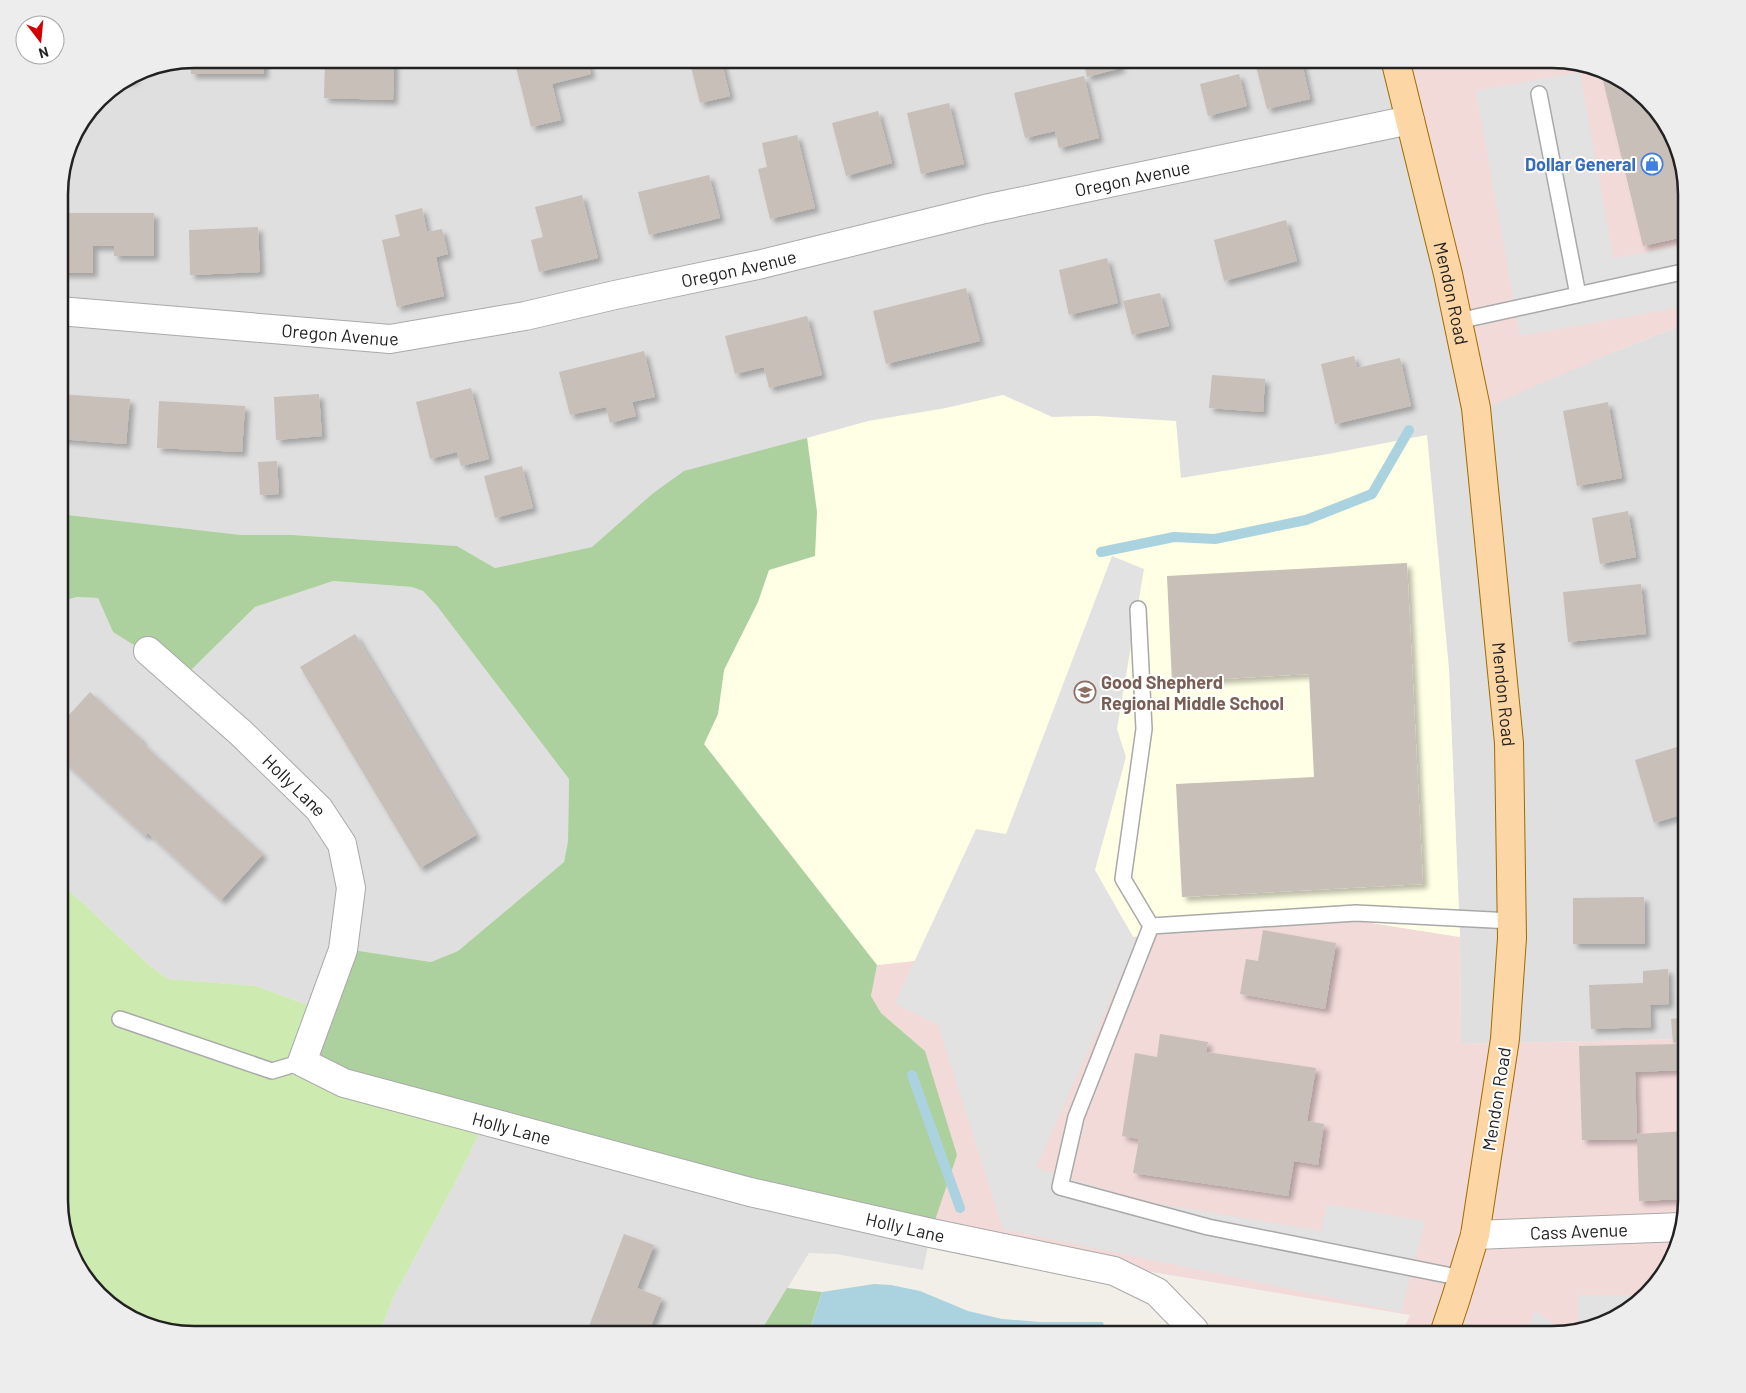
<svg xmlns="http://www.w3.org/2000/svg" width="1746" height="1393" font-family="Barlow,sans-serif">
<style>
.residential{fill:#e0dfdf}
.commercial{fill:#f2dad9}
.education{fill:#ffffe5}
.grass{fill:#cdebb0}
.forest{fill:#add19e}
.parking{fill:#e2e2e2}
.water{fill:#aad3df}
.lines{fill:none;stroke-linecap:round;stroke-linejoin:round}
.stream{stroke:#aad3df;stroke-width:10}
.building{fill:#c7bfb8;filter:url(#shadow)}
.service-casing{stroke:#a9a9a9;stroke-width:18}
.minor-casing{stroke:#a9a9a9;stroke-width:30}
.tertiary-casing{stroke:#a9a9a9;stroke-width:30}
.primary-casing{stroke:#a06b00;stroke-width:30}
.service{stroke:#fff;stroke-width:15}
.minor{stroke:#fff;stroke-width:28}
.tertiary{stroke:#fff;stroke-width:28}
.primary{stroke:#fcd6a4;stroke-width:28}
.labels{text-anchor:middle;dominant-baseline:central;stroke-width:4;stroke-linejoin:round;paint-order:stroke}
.shop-label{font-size:18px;font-weight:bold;fill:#366cbe;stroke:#fff;text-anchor:end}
.street-label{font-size:18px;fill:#222;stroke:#fff}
.education-label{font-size:18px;font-weight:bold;fill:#785e54;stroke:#fff;text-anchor:start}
.rim{fill:none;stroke:#222;stroke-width:2.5}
</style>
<defs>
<filter id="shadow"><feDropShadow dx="4.5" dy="4.5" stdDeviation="2.5" flood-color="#0004"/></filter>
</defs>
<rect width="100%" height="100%" fill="#f2efe9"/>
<path class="residential" d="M193,59h1213l208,293 73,-29v716l-226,5 -1,-107 -11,-268 -126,-214 -142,23 -86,-62 -43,1 -49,-22 -57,13 -294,86 -60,53 -97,21 -38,-22 -164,-11h-52l-182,-21v-330l14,-50 31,-42 38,-23z
M333,581l79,6 11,4 14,15 132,173 -1,62 -4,21 -106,89 -27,11 -78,-12 -35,59 -62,-23 -88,-7 -18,-13 -91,-85v-279l18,-5 21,1 15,34 74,42 68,-67z
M482,1128l447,112 -6,30 -87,-16 -27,-1 -50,81h-380l15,-38 60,-111z"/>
<path class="commercial" d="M1406,59h147l43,7 45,26 32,42 14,59v130l-73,29 -132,57z
M1346,919l114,18 1,107 226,-5v161l-10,51 -23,37 -42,32 -59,14h-151l8,-19 -480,-80 -5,-184 -44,-38 -10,-17 6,-31 344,-38z"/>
<path class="education" d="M1003,395l49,22 43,-1 81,5 5,57 142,-23 104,-20 22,234 11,268 -114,-18 -125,8 -344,38 -173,-221 14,-30 6,-44 34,-68 11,-32 48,-58 -10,-74 61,-17 78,-13z"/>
<path class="grass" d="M59,881l91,85 18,13 88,7 62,23 164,119 -28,57 -60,111 -15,38h-186l-43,-7 -45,-26 -32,-42 -14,-51z"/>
<path class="forest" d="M807,438l10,74 -2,44 -46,14 -11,32 -34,68 -6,44 -14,30 173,221 -6,31 10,17 44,38 32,104 -27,80 -621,-172 44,-113 78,12 27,-11 106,-89 4,-21 1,-62 -132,-173 -14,-15 -11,-4 -79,-6 -78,26 -68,67 -29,-14 -45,-28 -15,-34 -21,-1 -18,5v-88l182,21h52l164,11 38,22 97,-21 60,-53 32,-23z
M787,1288l35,4 -14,42h-49z"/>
<path class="parking" d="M1580,72l33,186 74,-13v61l-167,30 -44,-245z
M1112,556l32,13 -27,160 9,28 -31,113 41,72 -100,226 111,34 174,29 6,-27 98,17 -24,91 -398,-83 -65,-204 -43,-22 81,-174 30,5z
M1578,1295h67l-33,25 -59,14h-29l11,-23 21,15 22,-2z"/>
<path class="water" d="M874,1284l17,1 29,6 48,20 34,8 38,3h63l3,12h-298l14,-42z"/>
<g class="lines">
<path class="stream" d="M1101,552l73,-15 41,2 91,-19 66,-26 37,-64
M912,1075l48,133"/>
</g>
<path class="building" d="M191,59h73v15h-73z
M325,59h69l-1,41 -69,-2z
M514,59h73l4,15 -39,10 9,36 -30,7z
M721,59l9,37 -30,7 -9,-36z
M1083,59h35l3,9 -34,9z
M1254,59h47l9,40 -43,10z
M1600,68l41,24 32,42 14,59v43l-44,10z
M133,74l1,6 -12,1z
M1239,74l8,32 -39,10 -8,-32z
M1084,76l15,62 -40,10 -4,-17 -30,7 -11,-45z
M949,103l15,61 -43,10 -14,-61z
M878,111l14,52 -46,13 -14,-53z
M797,135l18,73 -45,11 -12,-50 9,-2 -5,-24z
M709,175l11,43 -71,17 -11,-43z
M582,195l16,63 -59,14 -8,-32 12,-3 -8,-30z
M422,208l5,24 15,-3 6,25 -12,3 8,39 -47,11 -15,-67 18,-4 -5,-21z
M59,213h95v43h-40v-10h-21v27h-34z
M1286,220l11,41 -73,20 -10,-41z
M258,227l2,45 -70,3 -1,-45z
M1107,258l11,45 -49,12 -10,-45z
M966,288l14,53 -94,23 -13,-53z
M1160,293l9,33 -37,9 -9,-34z
M807,316l15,59 -53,13 -5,-21 -29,7 -10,-38z
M644,351l11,46 -23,5 4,14 -26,7 -4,-16 -36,8 -11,-43z
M1354,356l3,12 43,-10 11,48 -76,18 -14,-60z
M1212,375l53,4 -2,33 -54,-4z
M471,388l18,71 -28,7 -4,-14 -27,7 -14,-57z
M59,394l71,5 -4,45 -67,-5z
M319,394l3,42 -46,4 -2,-43z
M159,401l86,5 -3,46 -85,-4z
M1608,402l14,76 -45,8 -14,-75z
M277,461l2,33 -19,1 -2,-33z
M522,466l11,42 -38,10 -11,-42z
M1628,511l8,46 -36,7 -8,-46z
M1407,563l16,321 -241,13 -6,-113 138,-7 -5,-103 -137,8 -5,-106z
M1641,584l5,50 -78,8 -5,-50z
M355,634l121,201 -56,33 -120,-201z
M90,692l52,48 -1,2 122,112 -42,46 -73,-67 -3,3 -86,-79v-31z
M1680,746l7,24v43l-33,10 -19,-63z
M1644,897l1,47h-72v-46z
M1263,930l73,13 -11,66 -85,-15 6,-35 12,2z
M1668,969l1,35 -19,1 1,22 -60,2 -2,-44 54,-2v-12z
M1687,1017v24l-14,2 -2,-24z
M1160,1034l48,8 -2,10 110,16 -9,53 17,3 -6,41 -24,-4 -6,35 -155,-23 6,-34 -17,-3 13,-83 22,4z
M1681,1044l1,26 -47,2 2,62 50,-3v28l-6,1 2,39 -44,2 -2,-62 -55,1 -3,-94z
M624,1234l30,11 -17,43 25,10 -14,36h-62z"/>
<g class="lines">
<g class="service-casing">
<path id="service" d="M1539,94l39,201
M1458,321l229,-50
M1138,609l6,120 -21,150 28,47
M120,1019l152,52 30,-9
M1462,1278l-254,-51 -148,-40 16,-70 75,-191 205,-13 156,8"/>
</g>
<g class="minor-casing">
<g id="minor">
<path id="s1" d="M59,311l331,28 135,-23 90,-21 147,-31 223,-55 425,-89"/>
<path id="s2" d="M148,651l93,82 78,76 23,35 9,44 -8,62 -41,112 42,21 406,109 181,41 183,38 43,21 37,38 2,4"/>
</g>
</g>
<g class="tertiary-casing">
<g id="tertiary">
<path id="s3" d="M1475,1235l207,-8"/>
</g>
</g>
<g class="primary-casing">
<g id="primary">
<path id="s4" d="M1395,59l53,215 28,134 33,335 3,195 -7,101 -30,196 -19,63 -12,36"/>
</g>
</g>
<use href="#service" class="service"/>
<use href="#minor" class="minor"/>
<use href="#tertiary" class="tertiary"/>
<use href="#primary" class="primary"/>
</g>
<defs>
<g id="shop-ring" transform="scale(1.125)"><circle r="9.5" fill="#fff" stroke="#3f7fe0" stroke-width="1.5"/><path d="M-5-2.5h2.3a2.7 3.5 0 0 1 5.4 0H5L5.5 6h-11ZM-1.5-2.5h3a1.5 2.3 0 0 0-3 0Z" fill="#3f7fe0"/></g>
<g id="school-ring" transform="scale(1.125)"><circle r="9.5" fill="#fff" stroke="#8d6e63" stroke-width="1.5"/><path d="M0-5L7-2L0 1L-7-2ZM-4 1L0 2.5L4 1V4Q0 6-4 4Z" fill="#8d6e63"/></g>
</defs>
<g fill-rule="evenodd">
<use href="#shop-ring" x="1652" y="164"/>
<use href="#school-ring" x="1085" y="692"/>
</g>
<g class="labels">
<g class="shop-label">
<text x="1636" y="164">Dollar General</text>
</g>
<g class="street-label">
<text stroke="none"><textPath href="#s1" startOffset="1092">Oregon Avenue</textPath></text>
<text stroke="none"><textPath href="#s1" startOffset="688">Oregon Avenue</textPath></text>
<text stroke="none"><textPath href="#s4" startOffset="241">Mendon Road</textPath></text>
<text stroke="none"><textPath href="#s1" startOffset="282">Oregon Avenue</textPath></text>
<text stroke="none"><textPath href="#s4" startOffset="646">Mendon Road</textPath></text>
<text stroke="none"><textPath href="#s2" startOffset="199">Holly Lane</textPath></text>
<text transform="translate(1496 1099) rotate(-81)">Mendon Road</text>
<text stroke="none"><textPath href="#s2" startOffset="722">Holly Lane</textPath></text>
<text stroke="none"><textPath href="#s2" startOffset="1128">Holly Lane</textPath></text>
<text stroke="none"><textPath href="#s3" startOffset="104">Cass Avenue</textPath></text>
</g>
<g class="education-label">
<text x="1101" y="682">Good Shepherd<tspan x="1101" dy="21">Regional Middle School</tspan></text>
</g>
</g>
<path d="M0 0H1746V1393H0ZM194 68H1552A126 126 0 0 1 1678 194V1200A126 126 0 0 1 1552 1326H194A126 126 0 0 1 68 1200V194A126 126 0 0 1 194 68Z" fill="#ededed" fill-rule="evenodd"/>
<path class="rim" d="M194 68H1552A126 126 0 0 1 1678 194V1200A126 126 0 0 1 1552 1326H194A126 126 0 0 1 68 1200V194A126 126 0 0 1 194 68Z"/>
<g transform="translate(40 40) rotate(164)"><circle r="24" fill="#ffffff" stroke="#a7a7a7"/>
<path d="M0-4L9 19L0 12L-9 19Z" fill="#d40000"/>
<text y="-8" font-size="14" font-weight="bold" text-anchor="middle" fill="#222222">N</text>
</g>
</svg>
